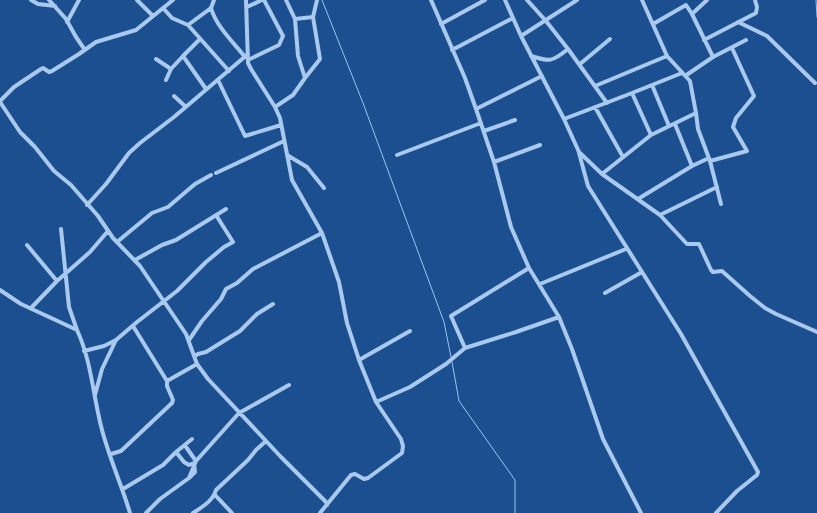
<svg xmlns="http://www.w3.org/2000/svg" width="817" height="513" font-family="Lato,sans-serif">
<style>
.lines{fill:none;stroke-linecap:round;stroke-linejoin:round}
.stream{stroke:#9cc4f0;stroke-width:1}
.minor{stroke:#a9c9ee;stroke-width:4}
</style>
<rect width="100%" height="100%" fill="#1b4f8f"/>
<g class="lines">
<path class="stream" d="M322,0l41,103 81,219 7,35
M816,0l1,17
M452,362l7,39 56,79v33"/>
<path class="minor" d="M31,0l7,4 17,2
M49,0l17,19 10,18 9,13
M137,0l16,16
M246,0l2,63 3,6 24,38 5,11 12,62 30,53 17,49 8,41 12,37 17,42 25,37 2,7 -1,7 -34,25 -4,1 -9,-5 -4,1 -31,38
M431,0l34,78 11,31 18,53 17,65 18,41 30,49 13,32 31,90 38,74
M505,0l16,36 43,83 15,33 23,22 58,41 27,29h12l12,26 2,2 9,-1 28,25 15,12 11,6 41,18
M527,0l19,21 22,28 39,54
M642,0l25,56 23,25 6,32 2,16 12,32 11,43
M247,7l15,-7
M163,8l9,10 16,7 41,46
M211,8l3,-8
M692,14l15,-14
M295,19l18,-2
M67,22l12,-22
M738,22l29,14 48,47
M441,24l44,-24
M653,24l33,-19 6,9 21,43
M188,25l23,-17c5,18 22,34 34,49
M521,36l56,-36
M704,40l52,-27 1,-6 -2,-7
M452,50l61,-32
M183,56l17,-17
M531,56c19,6 21,6 37,-7
M156,59l15,10
M248,60l31,-15 4,-9 -19,-36
M580,64l30,-25
M685,76l28,-19 33,-17
M305,78l15,-19 -7,-42 4,-17
M166,80l5,-11 12,-13 23,33
M218,80l27,56 36,-11
M652,85l17,41
M595,86l72,-30
M632,93l50,-20
M174,96l12,11
M0,101l14,-14 27,-18 2,-1 6,4 3,-1 27,-17 17,-12 40,-12 37,-30
M0,102l20,30 15,15 19,24 17,14 27,31 15,22 27,28 46,68 11,30 11,15 73,78 45,45 1,3
M275,107l18,-12 12,-17 -7,-22 -3,-37 -9,-19
M595,107l28,50
M476,109l66,-33
M564,119l68,-26 19,42 45,-22
M484,131l31,-11
M579,153l9,33 93,148 77,138 -1,3 -20,16 -21,22
M287,155l20,12 17,21
M397,155l84,-32
M710,161l37,-10 -14,-24 3,-9 18,-22 -22,-48
M494,162l46,-17
M692,166l17,-8
M216,173l68,-32
M602,174l49,-39
M638,199l54,-33 -17,-42
M87,205l19,-21 23,-31 11,-10 34,-26 74,-63
M660,215l57,-28
M61,229l8,78 8,23
M117,242l35,-29 16,-6 27,-23 16,-9
M27,245l30,36
M135,260l27,-15 14,-5 50,-31
M540,284l86,-35
M0,290l21,14 56,26c14,30 16,64 24,96 7,29 20,57 29,87
M605,293l37,-21
M31,308l26,-27 33,-29 18,-21
M133,326l34,55
M189,340l13,-19 19,-22 5,-10 11,-6 16,-14 69,-36
M465,348l51,-16 43,-15
M84,351l20,-5 12,-6 21,-18 40,-31 29,-29 18,-15 9,-5 -17,-27
M195,356l3,-2 8,-2 34,-21 17,-17 16,-10
M359,360l51,-29
M95,395l7,-26 14,-29
M376,402l34,-15 36,-23 19,-16 -14,-32 78,-48
M186,447l10,14
M176,452l16,-13
M111,454l10,-3 51,-48 1,-3 -6,-14v-5l30,-17
M123,489l40,-24 13,-13 8,10 5,3 5,-2 1,9 -6,6
M215,495l17,18
M146,513l14,-14 29,-21 7,-17 43,-48 50,-28
M193,513c9,-6 20,-12 23,-23l32,-30 8,-10 10,-9"/>
</g>
</svg>
